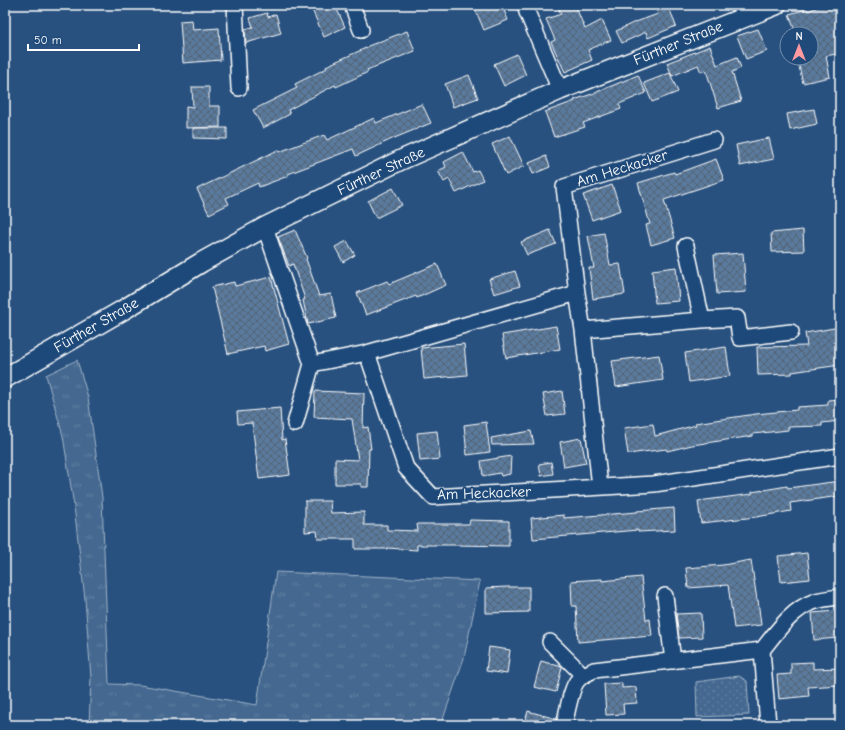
<svg xmlns="http://www.w3.org/2000/svg" width="845" height="730" font-family="'Comic Neue',sans-serif">
<style>
.grass{fill:url(#grass-tufts);stroke:#a2b4c8}
.park{fill:url(#park-dots);stroke:#a2b4c8}
.building{fill:url(#building-cross-hatch);stroke:#fff}
.lines{fill:none;stroke-linecap:round;stroke-linejoin:round}
.minor-casing{stroke:#fff;stroke-width:18}
.tertiary-casing{stroke:#fff;stroke-width:22}
.minor{stroke:#1f4a7a;stroke-width:15}
.tertiary{stroke:#1f4a7a;stroke-width:19}
.labels{text-anchor:middle;dominant-baseline:central;stroke-width:3.5;stroke-linejoin:round;paint-order:stroke}
.street-label{font-size:15px;fill:#fff;stroke:#1f4a7a}
</style>
<defs>
<pattern id="grass-tufts" width="24" height="20" patternUnits="userSpaceOnUse"><rect width="24" height="20" fill="#446890"/><path d="M3 7l-1-3M5 7V3M7 7l1-3M15 17l-1-3M17 17v-4M19 17l1-3" fill="none" stroke="#607fa1"/></pattern>
<pattern id="park-dots" width="8" height="8" patternUnits="userSpaceOnUse"><rect width="8" height="8" fill="#446890"/><path d="M2 2h.1M6 6h.1" fill="none" stroke="#607fa1" stroke-width="1.8" stroke-linecap="round"/></pattern>
<pattern id="building-cross-hatch" width="8" height="8" patternUnits="userSpaceOnUse"><rect width="8" height="8" fill="#5a7a9d"/><path d="M0 0l8 8M0 8l8-8" fill="none" stroke="#536374"/></pattern>
</defs>
<rect width="100%" height="100%" fill="#28517f"/>
<filter id="ink" filterUnits="userSpaceOnUse"><feTurbulence type="fractalNoise" baseFrequency=".025" numOctaves="2"/><feDisplacementMap in="SourceGraphic" scale="8" xChannelSelector="R" yChannelSelector="G"/><feConvolveMatrix kernelMatrix="1 2 1 2 8 2 1 2 1" color-interpolation-filters="sRGB"/></filter>
<g filter="url(#ink)">
<path class="grass" d="M77,360l11,37 14,100 7,187 31,1 117,20 19,-133 204,9 -16,77 -23,67h-352l2,-47 -6,-79 -11,-93 -11,-70 -17,-61z"/>
<path class="park" d="M739,676l8,5 2,34 -52,2 -1,-35z"/>
<path class="building" d="M310,5h25l10,22 -21,10z
M485,5h17l6,15 -24,10 -9,-21z
M557,5h18l10,24 17,-9 9,20 -23,10 4,10 -27,12 -14,-30 4,-2 -9,-21 15,-5z
M667,5h1l8,21 -28,12 -2,-6 -24,11 -6,-12 17,-8 25,-9 -2,-5z
M823,5h17v48l-14,3 4,21 -27,6 -6,-25h14v-24h-15l-7,-20 18,-5 1,2z
M267,13l1,4 8,-3 5,19 -35,10 -1,-14 8,-2 -3,-9z
M192,20l1,10 26,-2 2,32 -38,3 -3,-42z
M758,29l9,22 -21,8 -9,-23z
M407,31l8,20 -48,19 1,2 -32,15 -1,-2 -47,25 2,4 -27,14 -10,-18 44,-22 -2,-4 32,-16 -1,-2 42,-19v-1z
M710,46l7,19 20,-8 4,11 -9,4 9,29 -23,7 -12,-38 -5,2 -3,-7 -26,11 -5,-13z
M517,54l9,21 -22,11 -10,-22z
M670,73l8,19 -26,10 -8,-19z
M469,75l9,23 -25,9 -8,-23z
M638,75l8,18 -27,11 2,5 -38,14 2,4 -31,10 -9,-25 30,-11 -1,-1 18,-6z
M192,87h17v19h11v21l-34,1v-22l7,1z
M422,104l9,19 -39,16 -36,17 -3,-7 -65,25v2l-29,11 -1,-4 -32,15 3,6 -20,10 -12,-25 81,-39 1,2 45,-17 3,5 47,-22 2,5z
M814,109l3,15 -27,6 -3,-16z
M193,128h34v11l-34,-1z
M510,136l14,30 -18,9 -14,-31z
M769,138l5,21 -34,7 -4,-21z
M463,152l10,20 5,-2 5,10 -27,13 -7,-14 -5,3 -6,-11 8,-4 -2,-5z
M546,156l4,11 -17,7 -4,-11z
M716,159l8,21 -60,20 11,38 -24,7 -5,-20 4,-1 -12,-41 36,-11 1,2z
M612,185l9,25 -29,10 -9,-25z
M393,188l9,17 -26,13 -8,-17z
M295,230l12,28 -1,1 13,37 12,-2 5,24 -28,6 -5,-24 2,-1 -12,-35 -4,2 -11,-29z
M550,230l6,14 -29,11 -6,-13z
M803,230l1,21 -32,1 -1,-19z
M604,233l6,32 10,-1 5,30 -32,5 -4,-31h5l-6,-32z
M347,241l8,14 -12,7 -8,-15z
M743,253l3,39 -29,2 -3,-39z
M437,264l9,21 -29,13 -1,-2 -50,19 -9,-22 30,-12 2,3z
M676,267l3,34 -24,2 -3,-33z
M515,271l5,15 -26,8 -5,-15z
M271,277l18,67 -24,7 -1,-5 -36,8 -16,-67 22,-5 1,4z
M556,326l4,23 -54,9 -4,-23z
M840,327v38l-48,7v2l-34,1 -1,-28 50,-1 -2,-13z
M464,344l3,31 -43,4 -3,-31z
M726,347l4,29 -41,6 -4,-29z
M659,355l4,25 -47,7 -4,-26z
M315,391l49,2 -1,35 5,-1 3,22h-2l-1,38h-7v-3h-26v-25l23,1 -6,-41 -38,-2z
M562,391l3,23 -18,2 -4,-22z
M840,399v22l-18,2v3l-34,1v3l-35,4v2l-61,9 -25,6 -1,-2 -38,5 -4,-26 29,-4 2,12 41,-11 -1,-2 61,-9 41,-4v-3l31,-2v-5z
M280,408l2,32 3,-1 5,36 -31,4 -7,-56 -14,1 -1,-12z
M486,422l4,30 -23,3 -3,-30z
M437,431l3,28 -20,2 -3,-28z
M531,431l3,13 -42,1 -1,-7z
M581,438l5,25 -22,4 -4,-25z
M511,456l-1,18 -9,2 -1,-3 -17,3 -2,-15z
M551,462l2,12 -12,2 -2,-12z
M840,481v15l-50,7 1,8 -35,6 -55,6 -3,-22 54,-7v-2l35,-6 1,2z
M305,501h25l1,12 33,-1v13h23v5l31,1 -1,-7h52l1,-4 39,1v25l-53,-1h-39v5l-30,-2v1h-32v-10h-37l-1,-8 -12,1z
M674,508l1,22 -37,2v-2l-105,9 -2,-21 33,-3v3l73,-6v-1z
M807,553l3,26 -29,3 -3,-26z
M751,560l6,40h1l3,25 -27,3 -6,-43 -40,3 -2,-20 37,-3z
M641,577l5,43 4,-1 2,17 -74,6 -2,-36h-4l-1,-25 31,-2v2z
M507,587h22v25l-43,1v-25z
M836,611l2,27 -24,2 -2,-27z
M701,613l1,24 -23,1 -3,-24z
M489,647l21,3 -3,24 -21,-3z
M541,661l21,6 -6,25 -22,-5z
M813,662v7l27,-1v17l-32,2 1,9 -30,3 -2,-24 14,-1v-11z
M622,683v5l14,-1 1,16 -14,1 1,10 -18,1 -2,-31z
M528,711l28,8 -1,6h-31z"/>
<g class="lines">
<g class="minor-casing">
<path id="minor" d="M235,5l4,83
M352,5l9,25
M525,5l2,7 33,78
M265,227l47,137 55,-11 210,-60
M702,320l35,-2 3,20 51,-6
M583,330l119,-10 -16,-74
M367,353l39,115 27,29 221,-13 186,-28
M295,424l17,-60
M600,487l-17,-157 -6,-37 -13,-106 150,-47
M665,596l8,65
M550,642l33,33
M762,650l6,75
M564,725c3,-11 7,-38 14,-45 4,-5 10,-7 16,-10l168,-20c13,-16 30,-41 51,-48 8,-3 18,-4 27,-5"/>
</g>
<g class="tertiary-casing">
<path id="tertiary" d="M5,378l118,-68 79,-48 63,-35 136,-67 159,-70 216,-85"/>
</g>
<use href="#minor" class="minor"/>
<use href="#tertiary" class="tertiary"/>
</g>
</g>
<g class="labels">
<g class="street-label">
<text transform="translate(678 43) rotate(-22)">Fürther Straße</text>
<text transform="translate(622 168) rotate(-17)">Am Heckacker</text>
<text transform="translate(381 171) rotate(-25)">Fürther Straße</text>
<text transform="translate(96 325) rotate(-30)">Fürther Straße</text>
<text transform="translate(484 493) rotate(-2)">Am Heckacker</text>
</g>
</g>
<rect width="845" height="730" fill="none" stroke="#1f4a7a" stroke-width="20"/>
<rect x="10" y="10" width="825" height="710" fill="none" stroke="#fff" stroke-width="1.5" filter="url(#ink)"/>
<g transform="translate(799 46)"><circle r="19" fill="#1f4a7a" stroke="#7992af"/>
<path d="M0-3L7 15L0 10L-7 15Z" fill="#ff9aa2"/>
<text y="-6" font-size="11" font-weight="bold" text-anchor="middle" fill="#ffffff">N</text>
</g>
<path d="M28 44v6h111v-6" fill="none" stroke="#ffffff" stroke-width="2"/>
<text x="34" y="44" font-size="12" fill="#ffffff" stroke="#1f4a7a" stroke-width="3" paint-order="stroke">50 m</text>
</svg>
